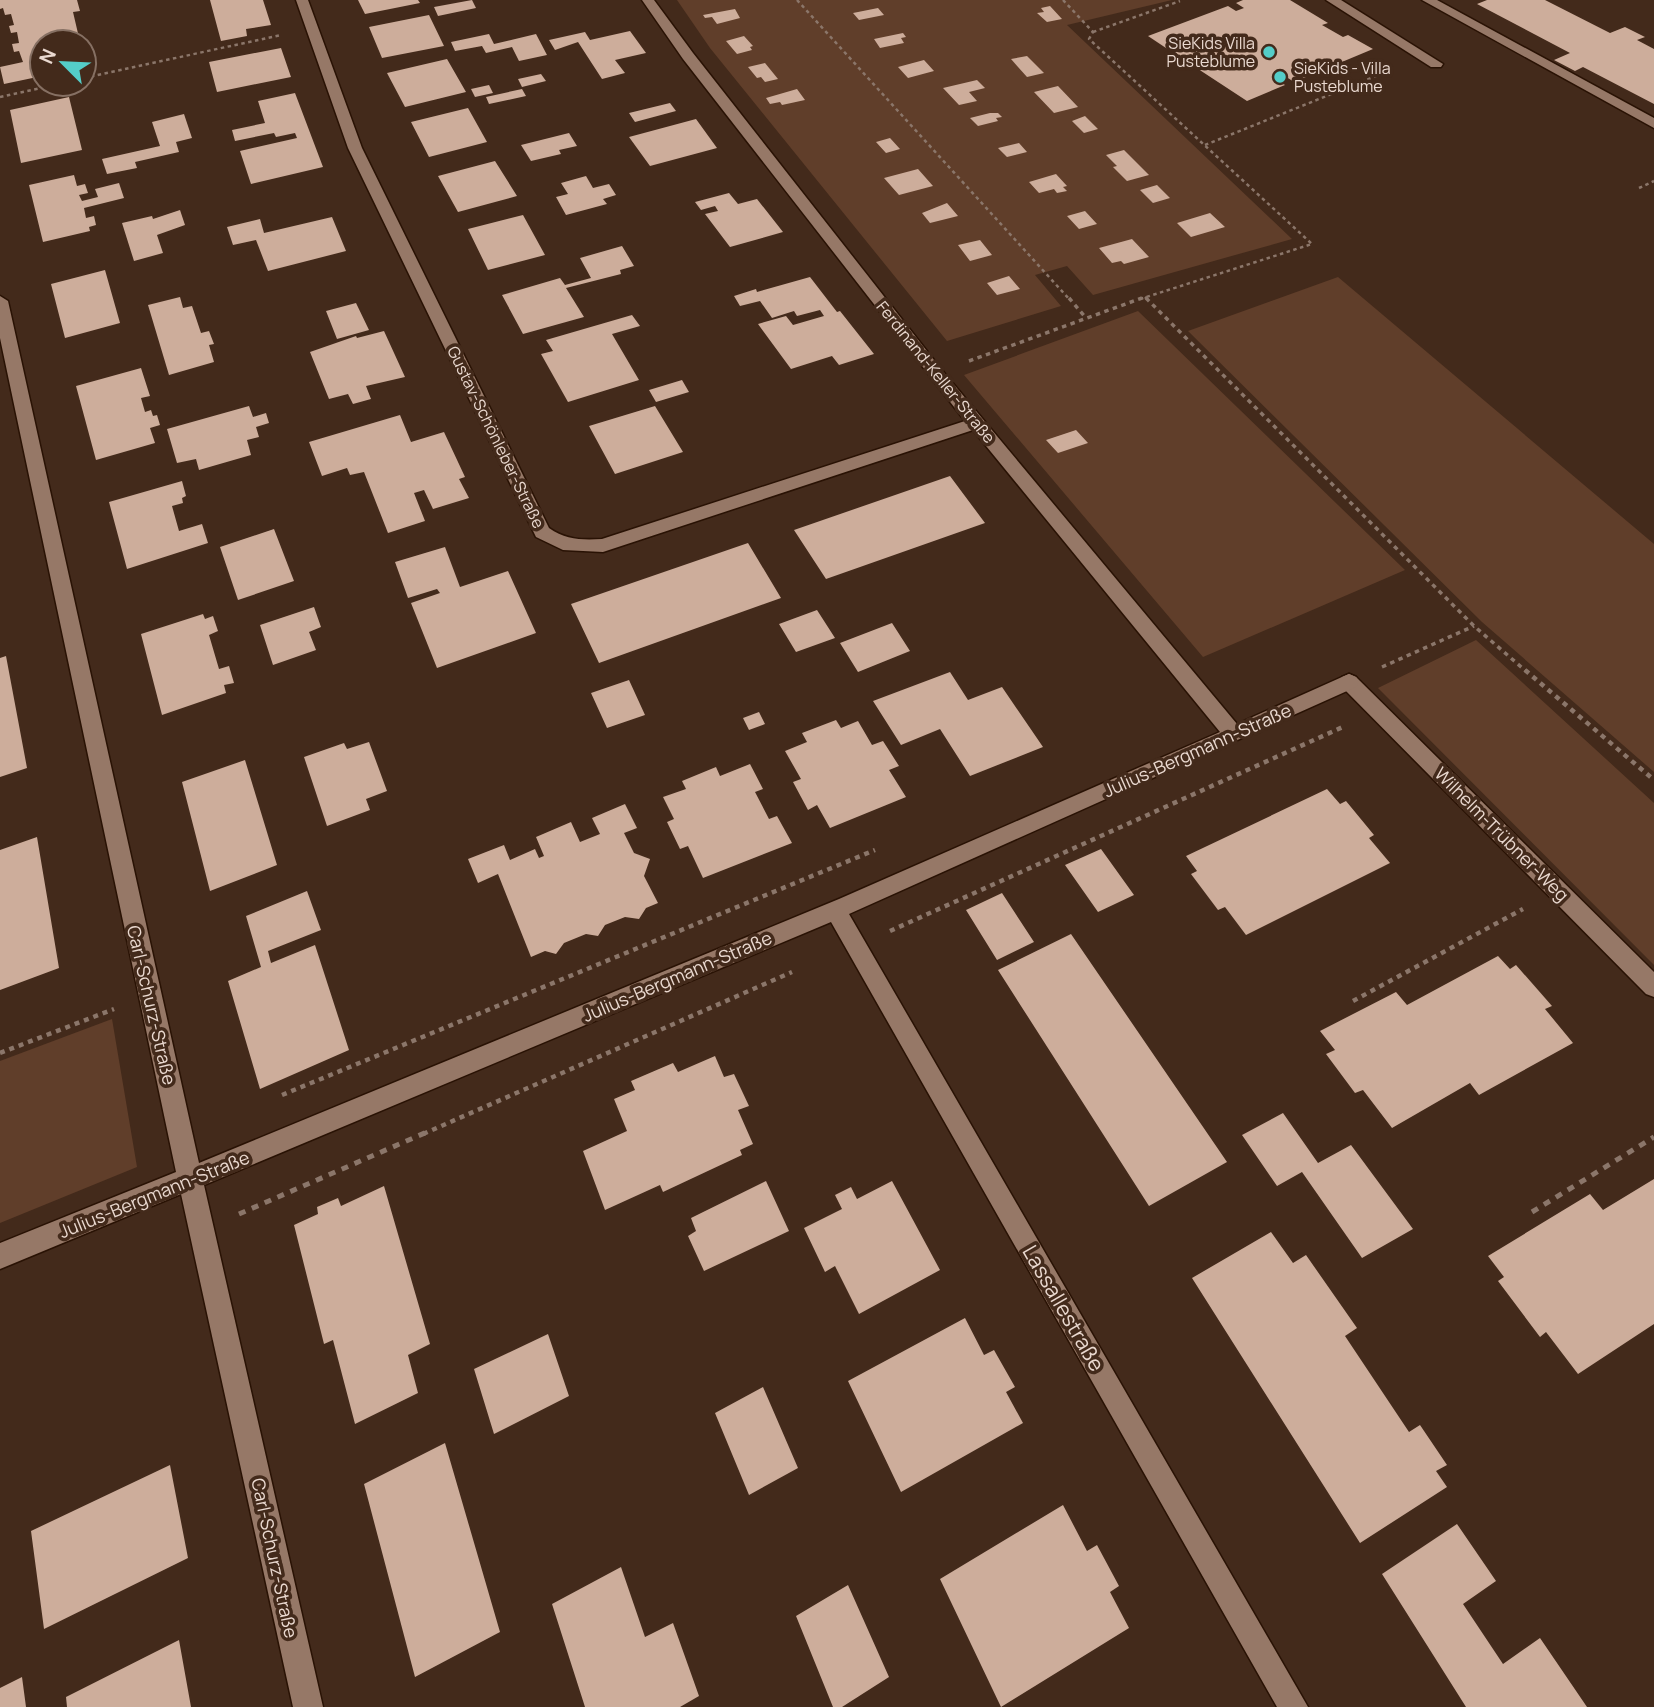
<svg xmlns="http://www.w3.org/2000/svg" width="1654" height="1707" font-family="Manrope,sans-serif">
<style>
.green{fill:#603e2a}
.building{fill:#cdad9b}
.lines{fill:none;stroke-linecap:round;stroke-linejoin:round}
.service-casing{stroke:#291204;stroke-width:3}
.minor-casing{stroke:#291204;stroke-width:3}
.path-far3{stroke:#8b766a;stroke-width:2.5;stroke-dasharray:3.5 3.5;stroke-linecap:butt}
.path-far2{stroke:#8b766a;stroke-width:3.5;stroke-dasharray:4.5 4.5;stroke-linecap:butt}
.path-far1{stroke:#8b766a;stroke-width:4.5;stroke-dasharray:5 5;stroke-linecap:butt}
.path{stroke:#8b766a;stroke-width:5;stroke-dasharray:7 7;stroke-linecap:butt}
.service{fill:#967867;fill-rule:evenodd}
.minor{fill:#967867;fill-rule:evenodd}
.poi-dot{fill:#54cdc8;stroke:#432a1b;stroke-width:2.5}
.labels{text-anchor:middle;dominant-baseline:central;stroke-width:7;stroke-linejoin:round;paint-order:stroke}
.far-poi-label{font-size:16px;fill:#ead9d0;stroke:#432a1b;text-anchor:end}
.far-street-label{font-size:16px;fill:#ead9d0;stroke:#432a1b}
.street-label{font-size:18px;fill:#ead9d0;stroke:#432a1b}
.near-street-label{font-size:21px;fill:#ead9d0;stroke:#432a1b}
</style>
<rect width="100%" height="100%" fill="#432a1b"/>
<path class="green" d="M677,0h495l-105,25 225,214 -199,56 -26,-29 -32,9 26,31 -114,35 -237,-293z
M1338,277l316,267v228l-172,-150 -294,-291z
M1138,311l267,259 -202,87 -239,-282z
M1476,640l178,163v162l-276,-277z
M112,1019l25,148 -137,56v-162z"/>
<path class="building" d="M0,0h77l3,11 -7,1 7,30h-38v34l-38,8 -4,-17 23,-5 -4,-11 -5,1 -2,-8 7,-1 -2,-11 -6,1 -2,-7 5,-1 -3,-11 -6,1 -2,-7 -3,1z
M210,0h53l8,25 -25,4 1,7 -26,5z
M358,0h60l2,3 -55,11z
M472,0l4,8 -38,8 -4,-9z
M1243,0h47l38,23 -6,2 21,12 5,-2 25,14 -79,33 -9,-6 -9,3 9,6 -38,16 -58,-38 10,-3 -8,-6 -10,4 -33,-22 80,-30 8,5 8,-3 -8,-5z
M1487,0h58l65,33 15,-6 20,10 -8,3 17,9v55l-71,-37 -8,4 -21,-11 16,-7 -93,-49z
M1050,6l12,13 -15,3 -10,-9 7,-1 -3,-4z
M878,8l6,7 -25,5 -6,-7z
M735,9l5,9 -23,6 -5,-7 -7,1 -2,-3z
M429,15l15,31 -62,12 -13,-31z
M630,31l16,22 -31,7 10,13 -23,6 -24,-37 -23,8 -6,-10 36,-8 5,8z
M903,33l3,4 -5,1 3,5 -24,5 -6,-9z
M489,34l5,10 42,-10 11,21 -28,6 -7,-14 -26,6 -4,-7 -27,5 -4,-9z
M744,36l9,10 -3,1 2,3 -15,4 -11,-13z
M281,48l10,29 -74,15 -8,-30z
M1027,56l17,17 -17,4 -16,-18z
M447,59l19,33 -61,15 -18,-34z
M924,60l10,11 -26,7 -10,-11z
M765,63l13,16 -13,3 -4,-5 -4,1 -9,-11z
M541,74l5,7 -24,6 -4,-8z
M977,80l8,8 -16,4 8,9 -18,4 -16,-17z
M489,85l4,8 -18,4 -4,-8z
M1058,86l20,21 -24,6 -20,-21z
M522,89l4,7 -37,8 -3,-7z
M797,89l8,11 -23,5 -2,-3 -10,2 -4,-6z
M295,93l28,74 -72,17 -11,-33 57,-13 -2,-5 -19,4 -2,-4 -39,8 -3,-11 33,-7 -7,-22z
M69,97l13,53 -61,13 -11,-53z
M670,103l6,8 -41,11 -6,-9z
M468,108l19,34 -58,15 -18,-35z
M990,113h8l4,4 -6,1 2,3 -20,5 -8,-8z
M184,114l8,24 -16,4 3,10 -44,10 2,6 -30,6 -5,-15 58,-13 -8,-24z
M1085,116l13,13 -14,4 -12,-12z
M696,119l21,29 -67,18 -21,-29z
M569,133l8,13 -18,4 2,4 -30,7 -10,-16z
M890,138l10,11 -14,4 -10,-11z
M1019,143l8,9 -20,5 -9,-9z
M1124,150l25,25 -22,6 -14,-14 4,-1 -11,-11z
M495,161l22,35 -59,16 -20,-36z
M918,169l15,17 -34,9 -15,-17z
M1056,174l11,12 -4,1 4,4 -10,2 -3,-4 -15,4 -10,-11z
M74,175l3,11 8,-2 3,9 -9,2 3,6 16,-4 -3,-8 24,-6 5,15 -40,10 2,10 8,-2 2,9 -7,2 1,4 -47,11 -14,-57z
M586,176l7,12 16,-4 7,11 -13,4 4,5 -41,11 -10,-18 12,-3 -7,-11z
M1157,185l13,13 -17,5 -13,-13z
M729,193l9,11 19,-5 26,33 -53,15 -25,-33 13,-3 -3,-5 -14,4 -6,-8z
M947,203l11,13 -28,7 -8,-10z
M180,210l5,15 -28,10 6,18 -29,8 -12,-38 30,-7 1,3z
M1085,211l12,13 -18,5 -12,-13z
M1210,213l15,14 -34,10 -14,-14z
M523,215l22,40 -57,15 -20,-41z
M332,217l14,34 -78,20 -12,-31 -23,5 -6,-18 33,-8 4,14z
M1132,239l17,18 -25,7 -3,-3 -9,2 -13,-15z
M980,240l12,15 -22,6 -12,-16z
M622,246l12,20 -14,4 1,4 -55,14 18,29 -61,17 -21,-39 58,-17 5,7 26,-7 -11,-20z
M105,270l15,53 -55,15 -14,-54z
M1009,276l11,13 -23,6 -10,-12z
M810,277l27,35 3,-1 34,43 -35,11 -7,-9 -41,13 -33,-45 28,-8 7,9 31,-9 -4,-6 -23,6 -3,-5 -22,7 -12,-17 -20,5 -6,-10 22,-7 1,3z
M180,297l3,11 9,-2 9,27 8,-2 5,13 -5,1 5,17 -45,13 -21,-70z
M356,303l13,27 -32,9 -11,-28z
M632,315l8,11 -28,8 27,46 -71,22 -27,-48 12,-3 -7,-11z
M384,331l21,46 -39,9 5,13 -18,5 -5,-10 -19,5 -19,-47 46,-16 1,2z
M141,368l9,28 -9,2 4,14 6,-2 2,6 4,-1 3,10 -10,3 5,15 -59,17 -20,-74z
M682,380l7,12 -33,10 -7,-12z
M249,406l4,11 13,-4 3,10 -13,4 3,10 -12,3 4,15 -52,15 -3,-11 -19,4 -10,-34z
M655,406l28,46 -68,22 -26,-48z
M400,415l11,27 33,-10 21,45 -6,2 10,19 -36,11 -9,-19 -10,3 11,28 -37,12 -24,-61 -14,3 -3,-7 -25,8 -13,-34z
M1076,430l12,13 -30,10 -12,-13z
M950,476l35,47 -159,56 -32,-49z
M182,481l4,15 -4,2 1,5 -11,3 7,25 23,-7 6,19 -81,26 -18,-67z
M274,529l20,52 -56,19 -18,-53z
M748,543l33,55 -182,65 -28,-59z
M445,547l15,40 48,-16 28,62 -99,35 -26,-65 29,-10 -3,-4 -29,9 -13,-36z
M314,607l7,20 -12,5 7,18 -43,15 -13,-40z
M817,610l18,28 -39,14 -17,-28z
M203,614l2,5 8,-3 5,15 -9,4 10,34 10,-3 5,17 -10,2 2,8 -64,22 -21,-81z
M892,623l18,28 -52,21 -18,-29z
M6,656l21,112 -27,9v-119z
M950,672l18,28 34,-13 41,60 -73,29 -30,-47 -39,16 -28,-44z
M629,680l16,35 -38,13 -16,-35z
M759,712l6,12 -16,6 -6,-12z
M836,720l5,8 17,-7 14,24 11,-4 16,25 -10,4 17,27 -76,31 -13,-23 -9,5 -15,-28 8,-3 -16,-28 22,-9 -5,-9z
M369,742l18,49 -21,8 4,11 -43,16 -23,-69 40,-14 3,6z
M245,760l32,105 -67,26 -28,-109z
M750,764l13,25 -8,3 14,27 8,-3 15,27 -89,35 -15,-32 -8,3 -13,-27 7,-3 -11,-22 23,-8 -4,-8 34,-14 4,9z
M1327,789l13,15 6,-3 28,34 -5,3 21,25 -144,72 -21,-28 -7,3 -27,-36 6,-3 -11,-15z
M625,804l12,24 -13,5 10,20 16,6 -6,17 14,27 -12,5 -7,11 -14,-2 -20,8 -7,11 -12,-2 -22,9 -8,11 -11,-3 -14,6 -33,-83 -20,9 -10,-24 36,-14 6,15 25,-11 4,9 5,-2 -8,-19 35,-15 9,20 20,-8 -8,-16z
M37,837l22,131 -59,22v-140z
M1101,849l33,46 -36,17 -33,-47z
M307,891l14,39 -53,21 3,12 44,-18 34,105 -89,39 -32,-108 33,-14 -15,-51z
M1002,893l32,49 -37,18 -31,-50z
M1071,934l156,228 -78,44 -151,-236z
M1498,956l12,13 6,-4 36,41 -7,3 28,34 -94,52 -9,-12 -78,45 -29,-38 -8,3 -29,-39 9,-4 -15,-19 76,-39 11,13z
M715,1056l9,21 10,-3 15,32 -11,4 15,34 -13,6 2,5 -79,37 -3,-7 -55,25 -22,-59 44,-20 -13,-32 21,-9 -4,-9 42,-18 5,9z
M1283,1113l35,50 33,-18 62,84 -51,29 -60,-86 -25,14 -35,-51z
M1654,1179v145l-76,50 -32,-42 -6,5 -42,-56 6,-4 -16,-21 102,-62 13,16z
M766,1181l23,50 -85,40 -16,-35 8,-5 -5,-13z
M892,1181l48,89 -81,44 -24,-48 -10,6 -21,-44 38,-19 -7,-14 16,-8 6,12z
M384,1186l46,158 -22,11 10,38 -63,31 -22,-84 -9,4 -30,-119 24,-11 -1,-7 21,-9 3,8z
M1271,1232l22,31 13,-8 51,73 -12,8 64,96 11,-7 27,40 -11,6 11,16 -87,56 -168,-265z
M965,1318l19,37 10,-5 21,37 -9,5 17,31 -122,69 -53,-111z
M548,1334l21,62 -75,38 -20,-65z
M763,1387l35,81 -49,27 -34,-82z
M445,1443l55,189 -85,45 -51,-193z
M170,1465l18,93 -144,71 -13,-98z
M1063,1505l24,46 10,-6 22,41 -9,6 19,36 -128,79 -61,-128z
M1457,1524l39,57 -33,23 40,60 37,-26 47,69h-121l-84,-133z
M621,1567l24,70 28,-14 26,73 -19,11h-95l-33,-103z
M848,1585l41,92 -47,30h-9l-37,-91z
M179,1640l12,67h-124l-1,-10z
M22,1677l4,30h-26v-19z"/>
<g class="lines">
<g class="service-casing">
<path id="service" d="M1422,0h15l217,118v10z
M1349,674l7,3 298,295v25l-8,-3 -304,-307 -3,-5 3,-5z"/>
</g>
<g class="minor-casing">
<path id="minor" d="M296,0h12l54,148 187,380c17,12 33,12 53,11l363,-118 -282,-362 -41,-59h12l39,53 248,316 296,355 105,-47 7,-3 7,3 3,5 -3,5 -507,227 459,793h-31l-446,-785 -627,263 119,522h-30l-112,-513 -181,75v-26l176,-71 -176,-834v-42l8,5 191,862 640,-264 381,-167 -247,-302 -370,122 -40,-2 -27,-13 -188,-389z
M1326,0h15l102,64 -2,3h-10z"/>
</g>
<path class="path-far3" d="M797,0l273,300
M1063,0l30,32 -4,7 223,205 -175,56
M1093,32l87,-31
M84,78l197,-43
M0,97l59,-13
M1205,145l181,-73
M1639,188l15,-7
M1145,297l3,3"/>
<path class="path-far2" d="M1069,298l17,20
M1146,298l328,328 53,46
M969,361l173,-63
M1382,667l92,-41"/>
<path class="path-far1" d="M1525,670l129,110
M890,931l455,-205
M1353,1001l170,-92
M0,1053l114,-44
M282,1095l593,-245
M423,1134l369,-162"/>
<path class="path" d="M1532,1212l122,-75
M239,1214l188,-82"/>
<use href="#service" class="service"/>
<use href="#minor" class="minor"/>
</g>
<g class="poi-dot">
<circle cx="1269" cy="52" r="7"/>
<circle cx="1280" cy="77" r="7"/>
</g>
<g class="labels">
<g class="far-poi-label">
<text x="1255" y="43">SieKids Villa<tspan x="1255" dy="18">Pusteblume</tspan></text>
<text x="1294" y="68" text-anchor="start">SieKids - Villa<tspan x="1294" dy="18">Pusteblume</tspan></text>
</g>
<g class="far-street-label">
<text transform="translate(936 372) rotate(51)">Ferdinand-Keller-Straße</text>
<text transform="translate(496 437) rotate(64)">Gustav-Schönleber-Straße</text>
</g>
<g class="street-label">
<text transform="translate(1197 750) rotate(-24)">Julius-Bergmann-Straße</text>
<text transform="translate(1502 834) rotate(45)">Wilhelm-Trübner-Weg</text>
<text transform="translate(677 976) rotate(-23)">Julius-Bergmann-Straße</text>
<text transform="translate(152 1005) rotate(77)">Carl-Schurz-Straße</text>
<text transform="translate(154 1194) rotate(-22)">Julius-Bergmann-Straße</text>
<text transform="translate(275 1558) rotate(78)">Carl-Schurz-Straße</text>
</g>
<g class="near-street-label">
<text transform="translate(1064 1308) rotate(60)">Lassallestraße</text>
</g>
</g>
<g transform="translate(63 63) rotate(294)"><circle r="33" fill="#432a1b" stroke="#867063" stroke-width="2"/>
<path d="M0-5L12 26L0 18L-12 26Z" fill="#54cdc8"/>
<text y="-10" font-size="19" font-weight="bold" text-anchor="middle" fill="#ead9d0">N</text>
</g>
</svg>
